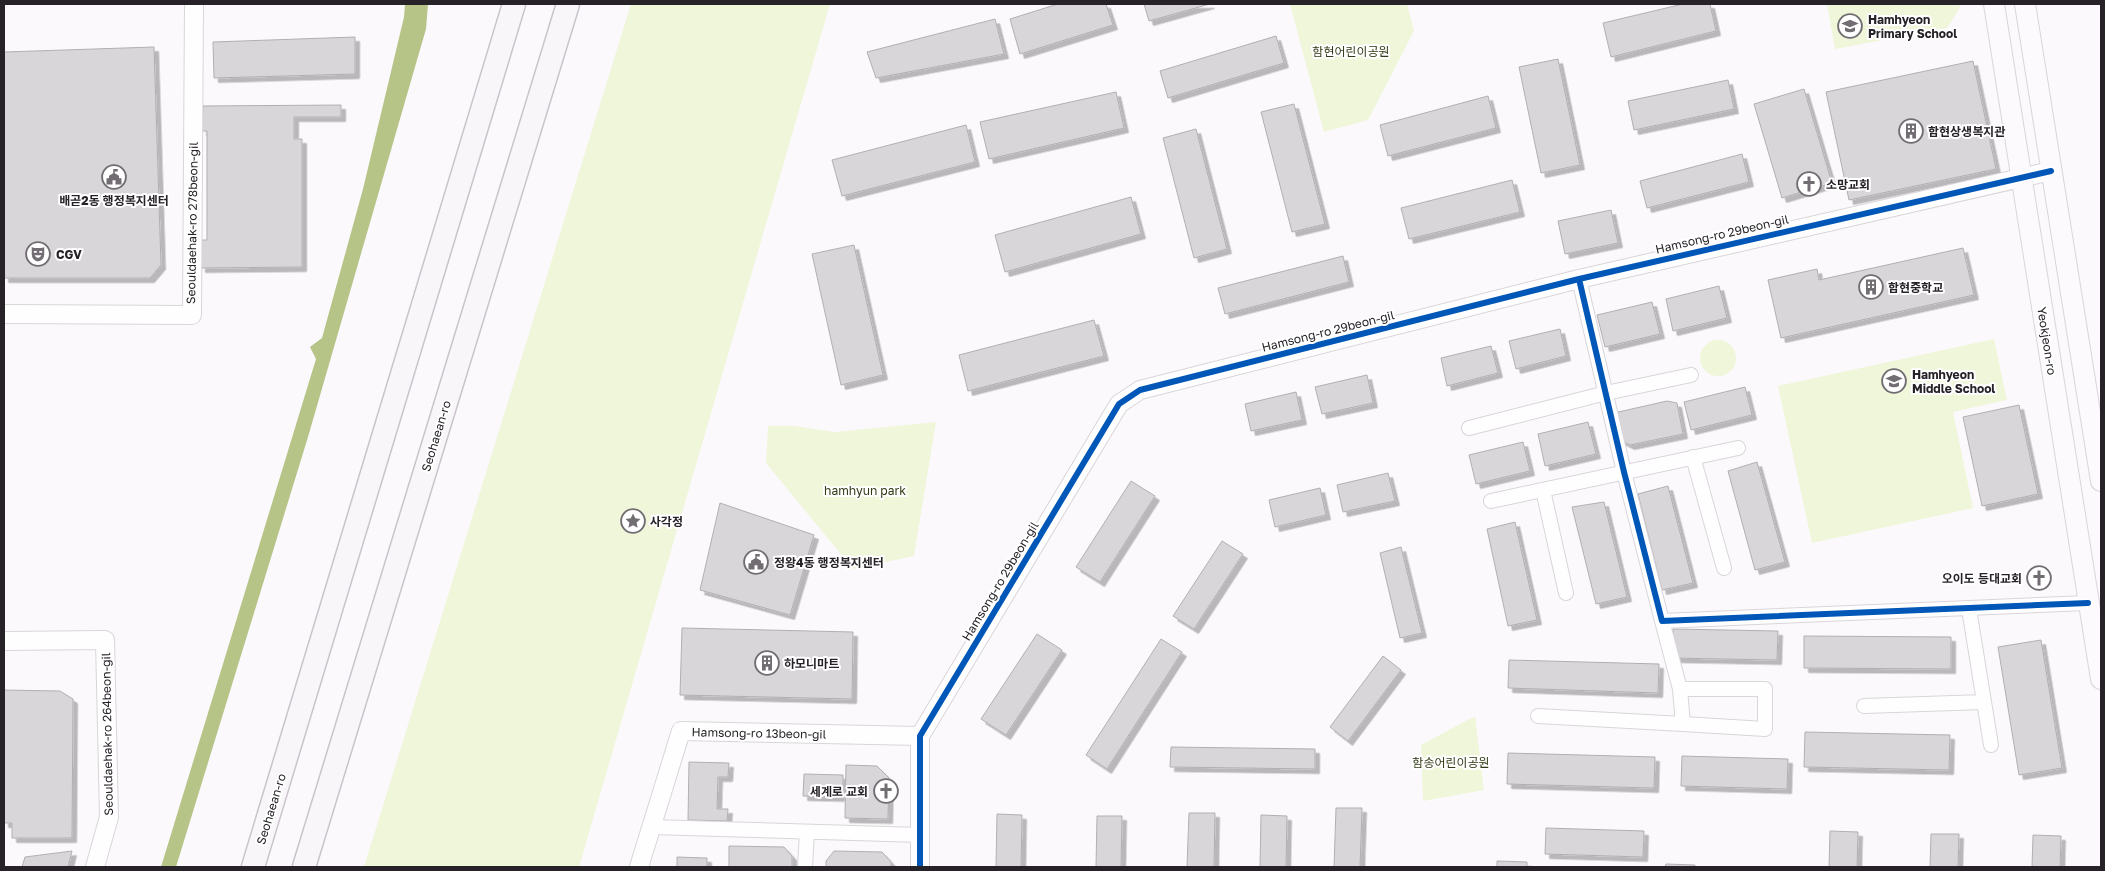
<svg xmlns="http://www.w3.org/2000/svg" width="2105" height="871" font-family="'Golos Text','Noto Sans KR',sans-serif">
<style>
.green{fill:#eff6d9}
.water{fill:#b6c487}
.building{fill:#d9d6da;stroke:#b2afb2;filter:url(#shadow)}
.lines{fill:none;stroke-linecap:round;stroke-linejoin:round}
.minor-casing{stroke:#d9d5da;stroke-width:16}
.tertiary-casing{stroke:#d9d5da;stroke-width:20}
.secondary-casing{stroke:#d9d5da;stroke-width:22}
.primary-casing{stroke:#cac3cc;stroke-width:25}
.minor{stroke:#fffeff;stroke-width:14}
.tertiary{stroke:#fffeff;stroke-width:18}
.secondary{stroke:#fcfafc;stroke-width:20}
.primary{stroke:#f9f6fa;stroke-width:22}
.cycleway-casing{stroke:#fff;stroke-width:9}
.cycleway{stroke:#0057b8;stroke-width:6}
.labels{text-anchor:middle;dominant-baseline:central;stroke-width:4;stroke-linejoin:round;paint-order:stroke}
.poi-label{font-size:12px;font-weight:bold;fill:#262227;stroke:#fff;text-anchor:start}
.park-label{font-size:12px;fill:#313a15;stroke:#fff}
.street-label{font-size:12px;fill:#262227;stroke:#fff}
</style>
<defs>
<filter id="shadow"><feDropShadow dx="4.5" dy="4.5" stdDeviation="0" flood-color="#0004"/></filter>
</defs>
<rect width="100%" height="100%" fill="#fcf9fd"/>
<path class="green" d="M631,4h199l-251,863h-215z
M1290,4h117l7,27 -46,89 -44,12z
M1827,4h132l1,4 -13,20 -112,21z
M1994,339l13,61 -54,12 20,96 -161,35 -34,-157z
M1700 358a18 18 0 1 1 36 0a18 18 0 1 1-36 0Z
M936,422l-22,134 -61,13 -87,-106 2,-37h26l41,6z
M1475,716l9,74 -61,11 -2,-56z"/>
<path class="water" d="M405,4h23l-2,25 -118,408 -132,430h-15l155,-508 -6,-12 12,-9 41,-149 41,-172z"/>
<path class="building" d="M1058,4h48l7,21 -93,29 -10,-35z
M1144,4h66l-61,17z
M1683,4h27l6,27 -105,26 -8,-34z
M995,19l9,35 -128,24 -9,-26z
M1276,36l8,27 -116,35 -8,-27z
M355,37v37l-141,4 -1,-36z
M154,47l7,218 -11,13h-146v-226z
M1558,59l22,106 -39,8 -22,-106z
M1973,61l23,108 -147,31 -23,-108z
M1728,80l6,29 -100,21 -6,-29z
M1804,89l28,94 -50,15 -28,-94z
M1116,92l8,36 -135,31 -9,-37z
M1488,96l8,32 -108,28 -8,-31z
M1294,104l31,120 -33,8 -31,-120z
M341,105v12h-47v22h8v128l-101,1v-28h6v-109h-5l1,-25z
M966,125l9,37 -133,34 -10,-36z
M1196,129l31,120 -33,9 -31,-120z
M1742,154l7,28 -102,26 -7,-27z
M1512,180l8,32 -111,27 -8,-31z
M1131,197l10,37 -136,38 -10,-37z
M1611,210l7,33 -53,11 -7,-33z
M854,245l29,130 -42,10 -29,-131z
M1963,248l11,47 -193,43 -13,-58 49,-11 2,11z
M1343,256l6,26 -124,32 -7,-26z
M1719,286l8,32 -54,13 -7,-32z
M1652,302l8,32 -55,13 -8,-32z
M1094,320l10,36 -136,35 -9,-36z
M1560,329l6,27 -50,13 -7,-28z
M1491,346l7,27 -51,13 -6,-28z
M1367,375l6,28 -51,11 -7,-27z
M1745,387l7,28 -61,15 -7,-28z
M1296,392l6,28 -51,11 -6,-27z
M1667,401l10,2 6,31 -53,11 -10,-5 -6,-27z
M2019,405l19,89 -56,12 -19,-89z
M1588,422l8,32 -51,12 -7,-32z
M1523,442l7,29 -54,13 -7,-29z
M1757,462l28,100 -30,8 -27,-99z
M1388,473l7,28 -52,11 -6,-27z
M1131,481l24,15 -55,86 -24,-15z
M1668,486l25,97 -31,7 -24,-96z
M1320,488l6,27 -51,12 -6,-27z
M1604,502l23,95 -31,7 -24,-97z
M720,503l94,32 -24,80 -90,-25z
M1515,522l22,98 -29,6 -21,-97z
M1222,541l21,13 -49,75 -21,-13z
M1401,547l21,86 -22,5 -20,-85z
M682,628l171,4 -1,67 -172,-4z
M1673,629l105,2 -1,29 -105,-2z
M1037,634l25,16 -56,85 -25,-16z
M1804,636l147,1v32l-147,-1z
M1161,639l21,13 -75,117 -21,-14z
M2041,640l21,128 -43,7 -21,-128z
M1383,656l18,14 -53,71 -18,-14z
M1509,660l150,4 -1,29 -150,-5z
M4,690l56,1 13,8 -1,139h-60v-15h-8z
M1805,732l145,3 -1,35 -145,-3z
M1171,747l144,2v20l-145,-2z
M1508,753l147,4 -1,31 -147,-4z
M1682,756l106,3 -1,30 -106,-3z
M689,762l40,1 -1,14h-10l-1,32h11l-1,12 -39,-1z
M846,765l31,1 12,12 -1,41 -43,-1z
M804,774l39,1v22l-40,-1z
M1336,808h26l-2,59h-26z
M1189,813h26l-1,54h-27z
M997,814l25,1 -1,52h-25z
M1261,815l26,1 -1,51h-26z
M1097,816h25l-1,51h-25z
M1546,828l98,3 -1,26 -98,-3z
M1830,831l28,1 -1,35h-28z
M1931,834h28l-1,33h-28z
M2033,835l28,1 -1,31h-28z
M729,846l55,1 8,9v11h-63z
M72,851l-4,16h-46l3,-10z
M834,851l48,1 9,10v5h-65v-6z
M677,857l30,1v9h-30z
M1497,861l30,1v5h-30z
M1666,864l29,1v2h-30z"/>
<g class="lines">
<g class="minor-casing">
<path id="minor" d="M1579,279l45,193 38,149 426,-18
M1469,428l137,-35 85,-18
M1693,457l31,111
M1543,490l23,103
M1491,501l247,-53
M1969,609l22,136
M1662,621l18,68h85v40l-82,-5 -3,-35
M1864,706l120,-4
M1538,716l145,8
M651,827l270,8
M805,867l2,-35"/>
</g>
<g class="tertiary-casing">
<path id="tertiary" d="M4,314l188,1 2,-311
M4,641l101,-1 4,177 -14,50
M639,867l42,-136 239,5
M920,867v-131l199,-332 21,-14 439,-111 472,-108"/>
</g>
<g class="secondary-casing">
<path id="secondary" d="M1994,4l107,675
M2025,4l76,477"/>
</g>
<g class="primary-casing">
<path id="primary" d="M253,867l261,-863
M304,867l264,-863"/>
</g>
<use href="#minor" class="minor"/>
<use href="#tertiary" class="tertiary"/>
<use href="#secondary" class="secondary"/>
<use href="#primary" class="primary"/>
<g class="cycleway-casing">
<path id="cycleway" d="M1579,279l45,193 38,149 426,-18
M920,867v-131l199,-332 21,-14 439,-111 472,-108"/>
</g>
<use href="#cycleway" class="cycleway"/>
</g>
<defs>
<g id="school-ring" transform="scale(1.25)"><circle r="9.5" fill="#fff" stroke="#716d72" stroke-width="1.5"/><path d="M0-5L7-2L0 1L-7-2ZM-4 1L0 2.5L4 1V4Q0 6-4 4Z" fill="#716d72"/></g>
<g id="building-ring" transform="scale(1.25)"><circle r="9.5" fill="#fff" stroke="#716d72" stroke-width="1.5"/><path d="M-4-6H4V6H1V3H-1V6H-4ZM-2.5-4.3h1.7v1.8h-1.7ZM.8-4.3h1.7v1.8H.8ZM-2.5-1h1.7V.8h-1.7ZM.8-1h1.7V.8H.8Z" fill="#716d72"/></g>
<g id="civic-ring" transform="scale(1.25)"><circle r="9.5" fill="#fff" stroke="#716d72" stroke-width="1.5"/><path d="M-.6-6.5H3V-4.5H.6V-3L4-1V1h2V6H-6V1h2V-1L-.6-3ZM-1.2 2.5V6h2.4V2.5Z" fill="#716d72"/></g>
<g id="church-ring" transform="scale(1.25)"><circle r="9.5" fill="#fff" stroke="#716d72" stroke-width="1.5"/><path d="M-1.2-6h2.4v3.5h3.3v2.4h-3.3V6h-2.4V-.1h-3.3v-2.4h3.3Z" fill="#716d72"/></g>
<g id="theatre-ring" transform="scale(1.25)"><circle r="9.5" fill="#fff" stroke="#716d72" stroke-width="1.5"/><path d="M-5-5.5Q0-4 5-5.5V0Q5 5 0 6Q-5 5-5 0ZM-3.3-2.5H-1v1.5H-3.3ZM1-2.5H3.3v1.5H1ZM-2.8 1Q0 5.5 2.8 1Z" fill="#716d72"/></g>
<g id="sight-ring" transform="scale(1.25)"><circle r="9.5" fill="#fff" stroke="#716d72" stroke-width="1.5"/><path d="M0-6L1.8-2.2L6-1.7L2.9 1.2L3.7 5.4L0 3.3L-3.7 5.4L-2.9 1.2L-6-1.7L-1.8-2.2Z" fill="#716d72"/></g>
</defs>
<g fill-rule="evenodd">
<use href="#school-ring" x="1850" y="26"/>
<use href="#building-ring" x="1911" y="131"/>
<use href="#civic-ring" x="114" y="177"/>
<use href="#church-ring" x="1809" y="184"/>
<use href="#theatre-ring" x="38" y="254"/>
<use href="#building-ring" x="1871" y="287"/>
<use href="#school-ring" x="1894" y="381"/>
<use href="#sight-ring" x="633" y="521"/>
<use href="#civic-ring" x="756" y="562"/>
<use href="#church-ring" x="2039" y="578"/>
<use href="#building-ring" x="767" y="663"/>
<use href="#church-ring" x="886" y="791"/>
</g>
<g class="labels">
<g class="poi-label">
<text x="1868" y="19">Hamhyeon<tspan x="1868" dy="14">Primary School</tspan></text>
<text x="1928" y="131">함현상생복지관</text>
<text x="1826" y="184">소망교회</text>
<text x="114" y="200" text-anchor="middle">배곧2동 행정복지센터</text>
<text x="56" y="254">CGV</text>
<text x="1888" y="287">함현중학교</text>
<text x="1912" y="374">Hamhyeon<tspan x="1912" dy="14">Middle School</tspan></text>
<text x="650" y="521">사각정</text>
<text x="774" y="562">정왕4동 행정복지센터</text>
<text x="2022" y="578" text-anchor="end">오이도 등대교회</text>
<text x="784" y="663">하모니마트</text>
<text x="868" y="791" text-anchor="end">세계로 교회</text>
</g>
<g class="park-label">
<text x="1351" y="51">함현어린이공원</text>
<text x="865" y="490">hamhyun park</text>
<text x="1451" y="762">함송어린이공원</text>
</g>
<g class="street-label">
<text transform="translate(192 223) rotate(-89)">Seouldaehak-ro 278beon-gil</text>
<text transform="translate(1722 234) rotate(-13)">Hamsong-ro 29beon-gil</text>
<text transform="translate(1328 331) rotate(-14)">Hamsong-ro 29beon-gil</text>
<text transform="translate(2047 341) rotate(81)">Yeokjeon-ro</text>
<text transform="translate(436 436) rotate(-73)">Seohaean-ro</text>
<text transform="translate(1000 581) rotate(-59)">Hamsong-ro 29beon-gil</text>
<text transform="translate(759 733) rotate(1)">Hamsong-ro 13beon-gil</text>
<text transform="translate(107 734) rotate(-91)">Seouldaehak-ro 264beon-gil</text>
<text transform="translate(271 809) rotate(-73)">Seohaean-ro</text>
</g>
</g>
<rect width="2105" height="871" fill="none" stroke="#262227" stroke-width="10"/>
</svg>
